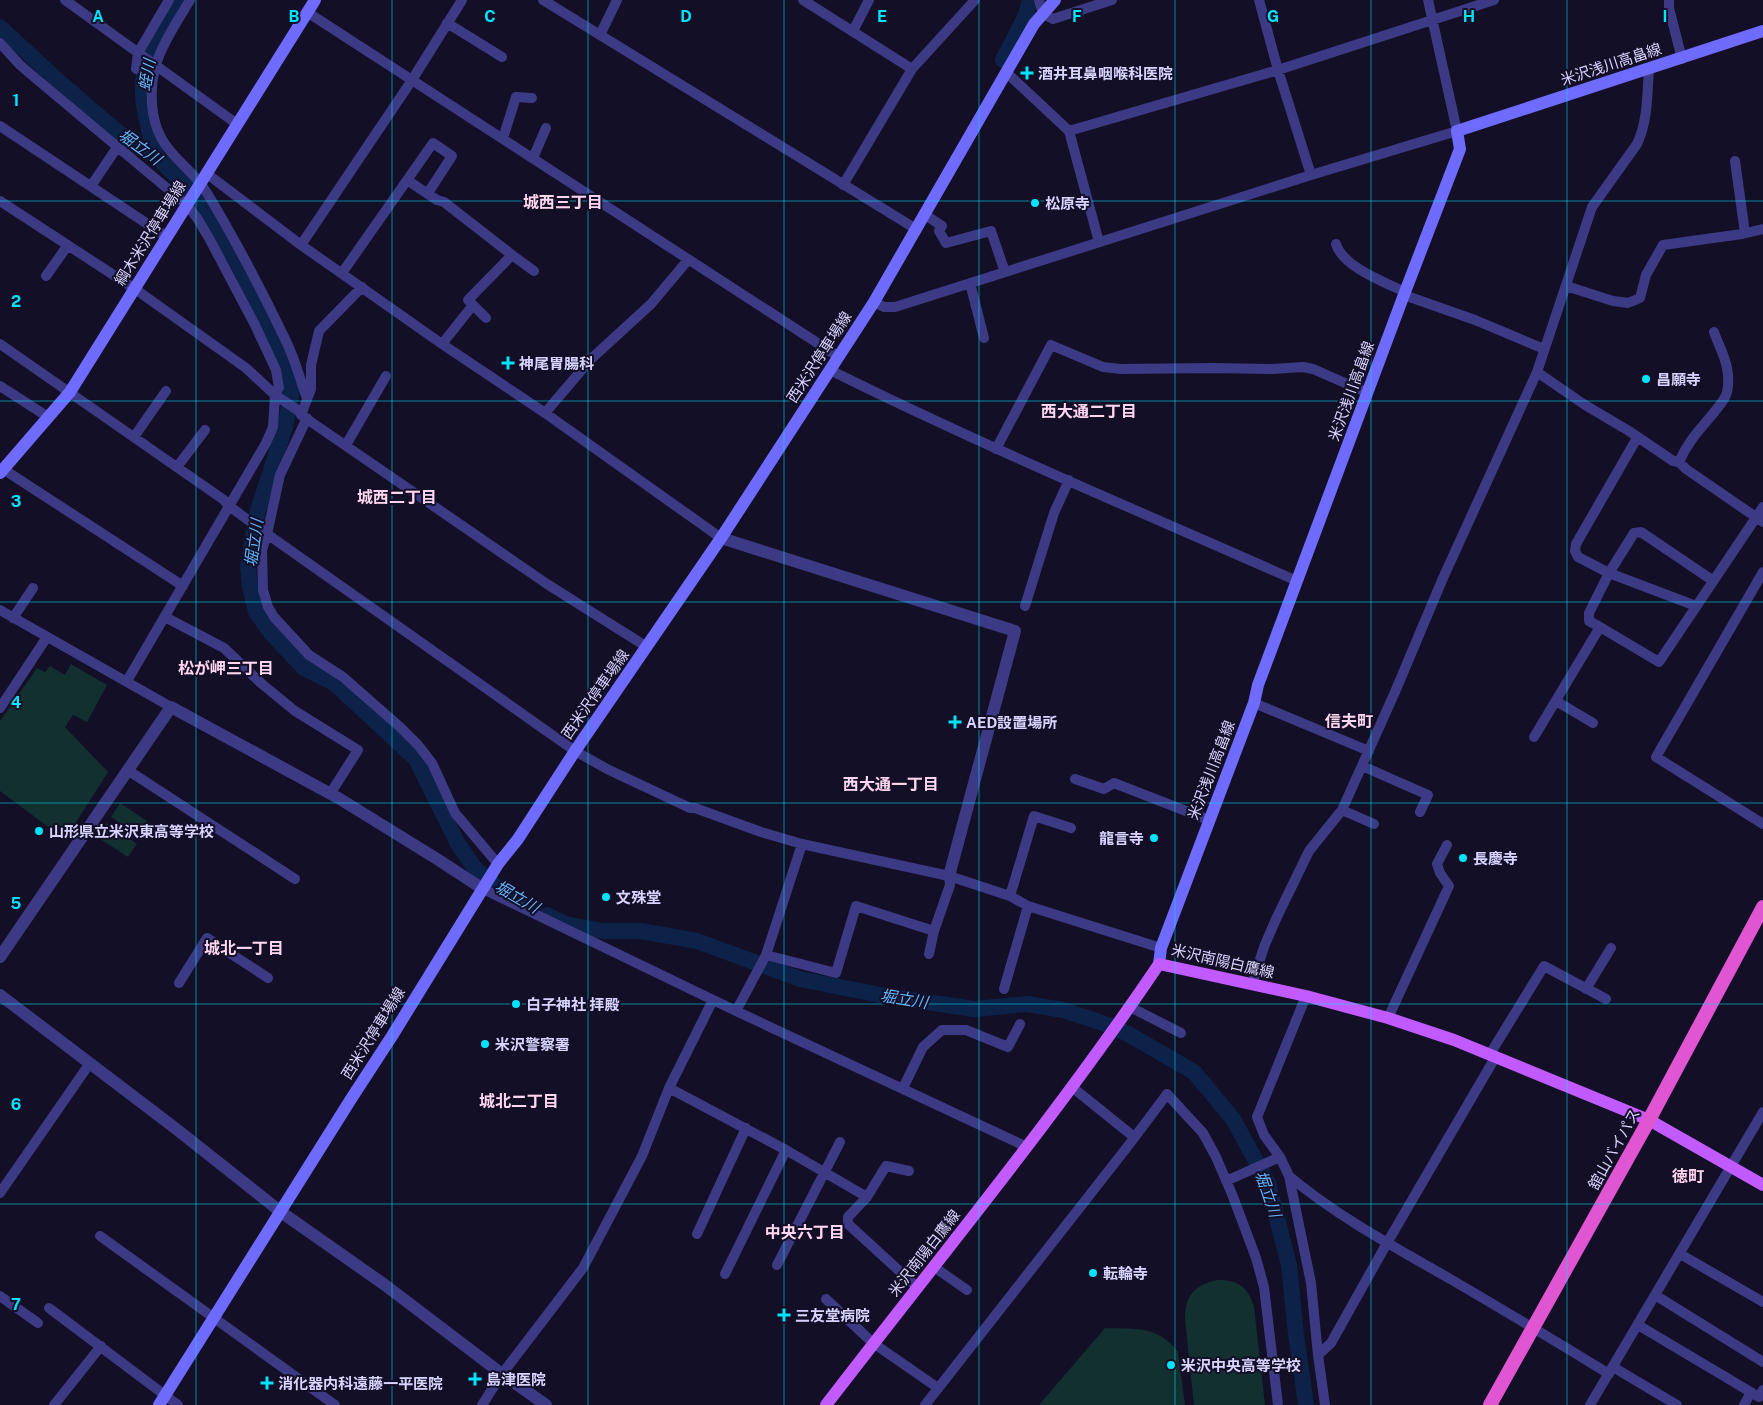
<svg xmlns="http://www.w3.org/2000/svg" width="1763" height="1405" font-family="'Public Sans','Noto Sans JP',sans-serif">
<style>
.green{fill:#12302f}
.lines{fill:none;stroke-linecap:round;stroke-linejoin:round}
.river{stroke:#0c2248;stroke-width:16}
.minor{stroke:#3d3a85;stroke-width:10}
.tertiary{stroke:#3d3a85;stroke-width:12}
.secondary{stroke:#6f6bff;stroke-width:12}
.primary{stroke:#c25bff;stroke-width:12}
.trunk{stroke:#e055d1;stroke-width:14}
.grid{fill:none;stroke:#00e5ff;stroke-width:1;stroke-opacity:0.55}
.poi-dot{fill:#00e5ff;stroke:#130f26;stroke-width:2}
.labels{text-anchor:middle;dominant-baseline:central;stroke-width:4;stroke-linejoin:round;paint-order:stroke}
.street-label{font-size:15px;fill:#d9d4ff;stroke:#130f26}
.poi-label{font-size:15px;font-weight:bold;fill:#d9d4ff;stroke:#130f26;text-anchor:start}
.water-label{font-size:16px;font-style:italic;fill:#62b6ff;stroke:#130f26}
.neighbourhood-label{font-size:16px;font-weight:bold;fill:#ffd6f0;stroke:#130f26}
.grid-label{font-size:16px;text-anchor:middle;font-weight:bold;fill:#00e5ff;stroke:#130f26;stroke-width:4;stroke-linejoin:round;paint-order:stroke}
</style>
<rect width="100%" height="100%" fill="#130f26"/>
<path class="green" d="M71,664l36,21 -20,37 -14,-7 -8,12 43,45 -37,58 -16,2 -55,-41v-70l37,-53 8,4 5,-6 15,9z
M120,803l31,21 -10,13 -30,-20z
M107,823l30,21 -9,13 -31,-20z
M1217,1280c22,0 31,7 37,27l11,98h-71l-9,-86c0,-23 9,-34 32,-39z
M1105,1328c29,1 53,-3 73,24l7,53h-146z"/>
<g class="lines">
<path class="river" d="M0,27l56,52 52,45 26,21 22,11 46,46 37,64 36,74 12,29 5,22 -7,36 -27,83 -5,27 -5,30 2,19 6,26 15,21 33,35 30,15 82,76 42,85 18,26 28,23 19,10
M1003,60l23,-45 4,-15
M156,156c-9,-33 -21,-69 -6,-103 8,-18 21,-36 32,-53
M547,915l18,9 38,7h38l56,10 103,38 80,16 94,14 53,-5 36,6 37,12 28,12 66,38 39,47 35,64 21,82 7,69 10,71"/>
<path class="minor" d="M65,0l172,124
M190,0c-23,39 -44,64 -37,113 7,42 35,49 54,80 29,48 55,98 79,148 9,18 14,39 21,57
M543,0l373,229
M803,0l109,69
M1039,0l4,14 10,5 59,-19
M1259,0l19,70 33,105
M1669,0v8l13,51
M307,12l532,345
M447,23l55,34
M853,31l16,-31
M600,35l17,-35
M0,43l20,22 20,17 147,123 10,13 12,20 46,87 21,45 3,18 -4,7 -2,32 -7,16 -139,238
M136,69l2,-16 31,-53
M1007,73l62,58 30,111
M0,126l167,111
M1069,131l209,-61 216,-70
M503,138l13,-41 16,1
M533,158l13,-30
M1735,161l10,72
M206,173l95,72 141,99 103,69 176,125
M407,180l30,20 7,2 68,53 -44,45 18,18
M843,185l69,-116 63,-69
M91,186l27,-40
M0,201l135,88 111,79 29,27 24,16 2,4 246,169 100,63
M924,214l18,12 -3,5 7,12 45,-12 14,41
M1336,244c7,23 48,38 69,48
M301,245l111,-165 50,-80
M512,255l22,16
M342,273l91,-130 19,13 -24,37
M46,276l22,-31
M970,283l14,55
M1566,286l47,15 15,2 12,-5 6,-23 17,-30 79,-11 21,-5
M1404,295l71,25 69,29
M874,302l10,5h11l416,-132 146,-44 -29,-131
M1714,332c4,12 11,24 13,36 2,9 2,24 -3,31 -15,23 -33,35 -45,63l7,7 77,53
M0,344l224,156 5,6 38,28 308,217 32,18 83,39h5l66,24 41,12 147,32 61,20 18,10 133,42
M442,344l31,-39
M830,370c153,76 311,142 467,211
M1537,372l48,33 44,26 44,30 6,1
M0,386l48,31
M545,413l46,-54 60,-55 37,-44
M301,415l10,-26v-24l8,-34 43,-44
M307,418l-27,57 -13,59 -5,16 1,40 5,17 6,10 35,38 34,22 57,50 18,18 14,18 23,50 43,51
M134,437l32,-46
M1637,438l-61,106 -1,7 3,6 31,16 87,33
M346,445l40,-69
M996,449l55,-104 52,22 18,2 91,-1 60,1 31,-2 10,2 55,24
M177,467l28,-37
M3,469l180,117
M1763,572l-107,185 107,67
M1025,606l29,-93 15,-33
M0,610l171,97
M165,617l59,31 38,36 33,27 63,39 -28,44
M13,618l20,-30
M1600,627l59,35 104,-155
M1556,701l37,22
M1254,703l115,48
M0,708l47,-71
M1534,737l66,-110 -11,-6v-8l20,-40 25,-40 7,-1 71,48
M1362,766l66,29 -8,17
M129,771l166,108
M1075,779l29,10 10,-6 95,37
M1342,810l32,14
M483,889l253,122 291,136
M1010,896l24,-80 37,12
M929,954l5,-23 16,-46 -1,-9
M766,955l70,18 20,-67 78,25
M179,983l28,-45 61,40
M1252,985l12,-38 12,-28 33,-68 33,-41 53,-118 48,-114 94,-206 55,-165 45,-63c11,-23 10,-49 12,-75
M1004,989l24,-83
M1586,989l25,-41
M1306,996l-49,121 7,18 16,22 9,19 22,107 7,72 7,50
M1130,1007l51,26
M736,1011l30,-56 36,-111
M1388,1018l61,-132 -9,-13 -3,-9 10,-19
M1490,1054l54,-88 62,33
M1072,1087l62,50
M669,1088l117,62 81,47
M903,1088l20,-41 19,-17h24l42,17 12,-23
M909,1171l-23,-5 -19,31 -19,20v7l70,64
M1289,1176c49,41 107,72 163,104 53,31 105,62 157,94
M1226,1181l54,-24
M0,1193l90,-130
M697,1234l49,-106
M100,1236l235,169
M1680,1254l83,48
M777,1265l63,-123
M934,1267l33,23
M725,1274l61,-124
M1655,1295l108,67
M0,1296l38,27
M826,1299l47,44 65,45
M49,1308l129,97
M1638,1325l121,72 4,-7
M1318,1355l13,-12 56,-100 109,-187
M1613,1367l64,38
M54,1405l47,-59
M482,1405l20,-31 81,-106 59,-112 27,-68 44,-88
M925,1405l203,-259 39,-52 36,39 13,24 16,37 24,64 8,29 14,118
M1590,1405l173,-293
M1744,1405l7,-13"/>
<path class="tertiary" d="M721,538l294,93 -66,245
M0,957l171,-250 169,92 97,60 46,30
M0,995l175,133 106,84 104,73 117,89 44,31"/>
<path class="secondary" d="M0,473l70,-81 245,-392
M1159,964l2,-16 93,-245 4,-18 147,-393 55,-143 -3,-18 306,-100
M159,1405l192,-306 41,-63 106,-172 20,-25 57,-88 146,-213 153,-236 160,-278 21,-24"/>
<path class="primary" d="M826,1405c112,-146 230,-288 333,-441l147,32 82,22 66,22 195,80 114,65"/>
<path class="trunk" d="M1490,1405l159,-285 114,-213"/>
</g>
<path class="grid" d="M196,0v1405M392,0v1405M588,0v1405M784,0v1405M979,0v1405M1175,0v1405M1371,0v1405M1567,0v1405M0,201h1763M0,401h1763M0,602h1763M0,803h1763M0,1004h1763M0,1204h1763"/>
<g class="poi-dot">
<path d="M1024.5 65.5h5v5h5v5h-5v5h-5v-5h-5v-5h5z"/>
<circle cx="1035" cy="203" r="5"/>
<path d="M505.5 355.5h5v5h5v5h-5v5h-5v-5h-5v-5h5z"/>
<circle cx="1646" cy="379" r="5"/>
<path d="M952.5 714.5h5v5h5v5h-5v5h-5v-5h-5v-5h5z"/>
<circle cx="39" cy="831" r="5"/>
<circle cx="1154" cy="838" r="5"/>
<circle cx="1463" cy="858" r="5"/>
<circle cx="606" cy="897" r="5"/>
<circle cx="516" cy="1004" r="5"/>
<circle cx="485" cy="1044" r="5"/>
<circle cx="1093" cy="1273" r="5"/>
<path d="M781.5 1307.5h5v5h5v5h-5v5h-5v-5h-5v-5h5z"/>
<circle cx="1171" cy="1365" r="5"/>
<path d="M472.5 1371.5h5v5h5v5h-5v5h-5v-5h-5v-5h5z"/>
<path d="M264.5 1375.5h5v5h5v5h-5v5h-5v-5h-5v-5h5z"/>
</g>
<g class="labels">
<g class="street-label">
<text transform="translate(1611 64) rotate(-18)">米沢浅川高畠線</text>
<text transform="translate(150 233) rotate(-58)">綱木米沢停車場線</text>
<text transform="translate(819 357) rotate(-57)">西米沢停車場線</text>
<text transform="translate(1351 391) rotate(-70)">米沢浅川高畠線</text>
<text transform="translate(595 694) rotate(-55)">西米沢停車場線</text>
<text transform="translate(1211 770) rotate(-69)">米沢浅川高畠線</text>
<text transform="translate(1223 961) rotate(13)">米沢南陽白鷹線</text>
<text transform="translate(373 1033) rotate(-58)">西米沢停車場線</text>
<text transform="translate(1614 1149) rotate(-61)">舘山バイパス</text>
<text transform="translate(924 1253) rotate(-52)">米沢南陽白鷹線</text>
</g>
<g class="poi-label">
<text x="1038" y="73">酒井耳鼻咽喉科医院</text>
<text x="1045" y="203">松原寺</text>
<text x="519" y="363">神尾胃腸科</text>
<text x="1656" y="379">昌願寺</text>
<text x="966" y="722">AED設置場所</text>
<text x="49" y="831">山形県立米沢東高等学校</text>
<text x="1144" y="838" text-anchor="end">龍言寺</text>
<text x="1473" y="858">長慶寺</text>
<text x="616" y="897">文殊堂</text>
<text x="526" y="1004">白子神社 拝殿</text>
<text x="495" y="1044">米沢警察署</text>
<text x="1103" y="1273">転輪寺</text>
<text x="795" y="1315">三友堂病院</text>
<text x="1181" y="1365">米沢中央高等学校</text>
<text x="486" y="1379">島津医院</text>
<text x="278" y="1383">消化器内科遠藤一平医院</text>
</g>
<g class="water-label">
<text transform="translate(147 75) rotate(-80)">蛭川</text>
<text transform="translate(140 147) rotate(36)">堀立川</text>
<text transform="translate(254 543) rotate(-82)">堀立川</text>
<text transform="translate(517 897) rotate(30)">堀立川</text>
<text transform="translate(904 999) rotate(9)">堀立川</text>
<text transform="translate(1268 1194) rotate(71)">堀立川</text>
</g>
<g class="neighbourhood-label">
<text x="563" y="202">城西三丁目</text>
<text x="1089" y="411">西大通二丁目</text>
<text x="397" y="497">城西二丁目</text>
<text x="226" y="668">松が岬三丁目</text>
<text x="1349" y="721">信夫町</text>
<text x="891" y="784">西大通一丁目</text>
<text x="244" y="948">城北一丁目</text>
<text x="519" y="1101">城北二丁目</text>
<text x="1688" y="1176">徳町</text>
<text x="805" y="1232">中央六丁目</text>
</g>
</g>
<g class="grid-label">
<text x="98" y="22">A</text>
<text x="294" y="22">B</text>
<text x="490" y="22">C</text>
<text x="686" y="22">D</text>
<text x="882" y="22">E</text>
<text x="1077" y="22">F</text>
<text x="1273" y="22">G</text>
<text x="1469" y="22">H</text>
<text x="1665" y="22">I</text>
<text x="16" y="106">1</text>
<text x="16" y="307">2</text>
<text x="16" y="507">3</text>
<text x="16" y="708">4</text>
<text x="16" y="909">5</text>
<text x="16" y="1110">6</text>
<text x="16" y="1310">7</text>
</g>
</svg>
